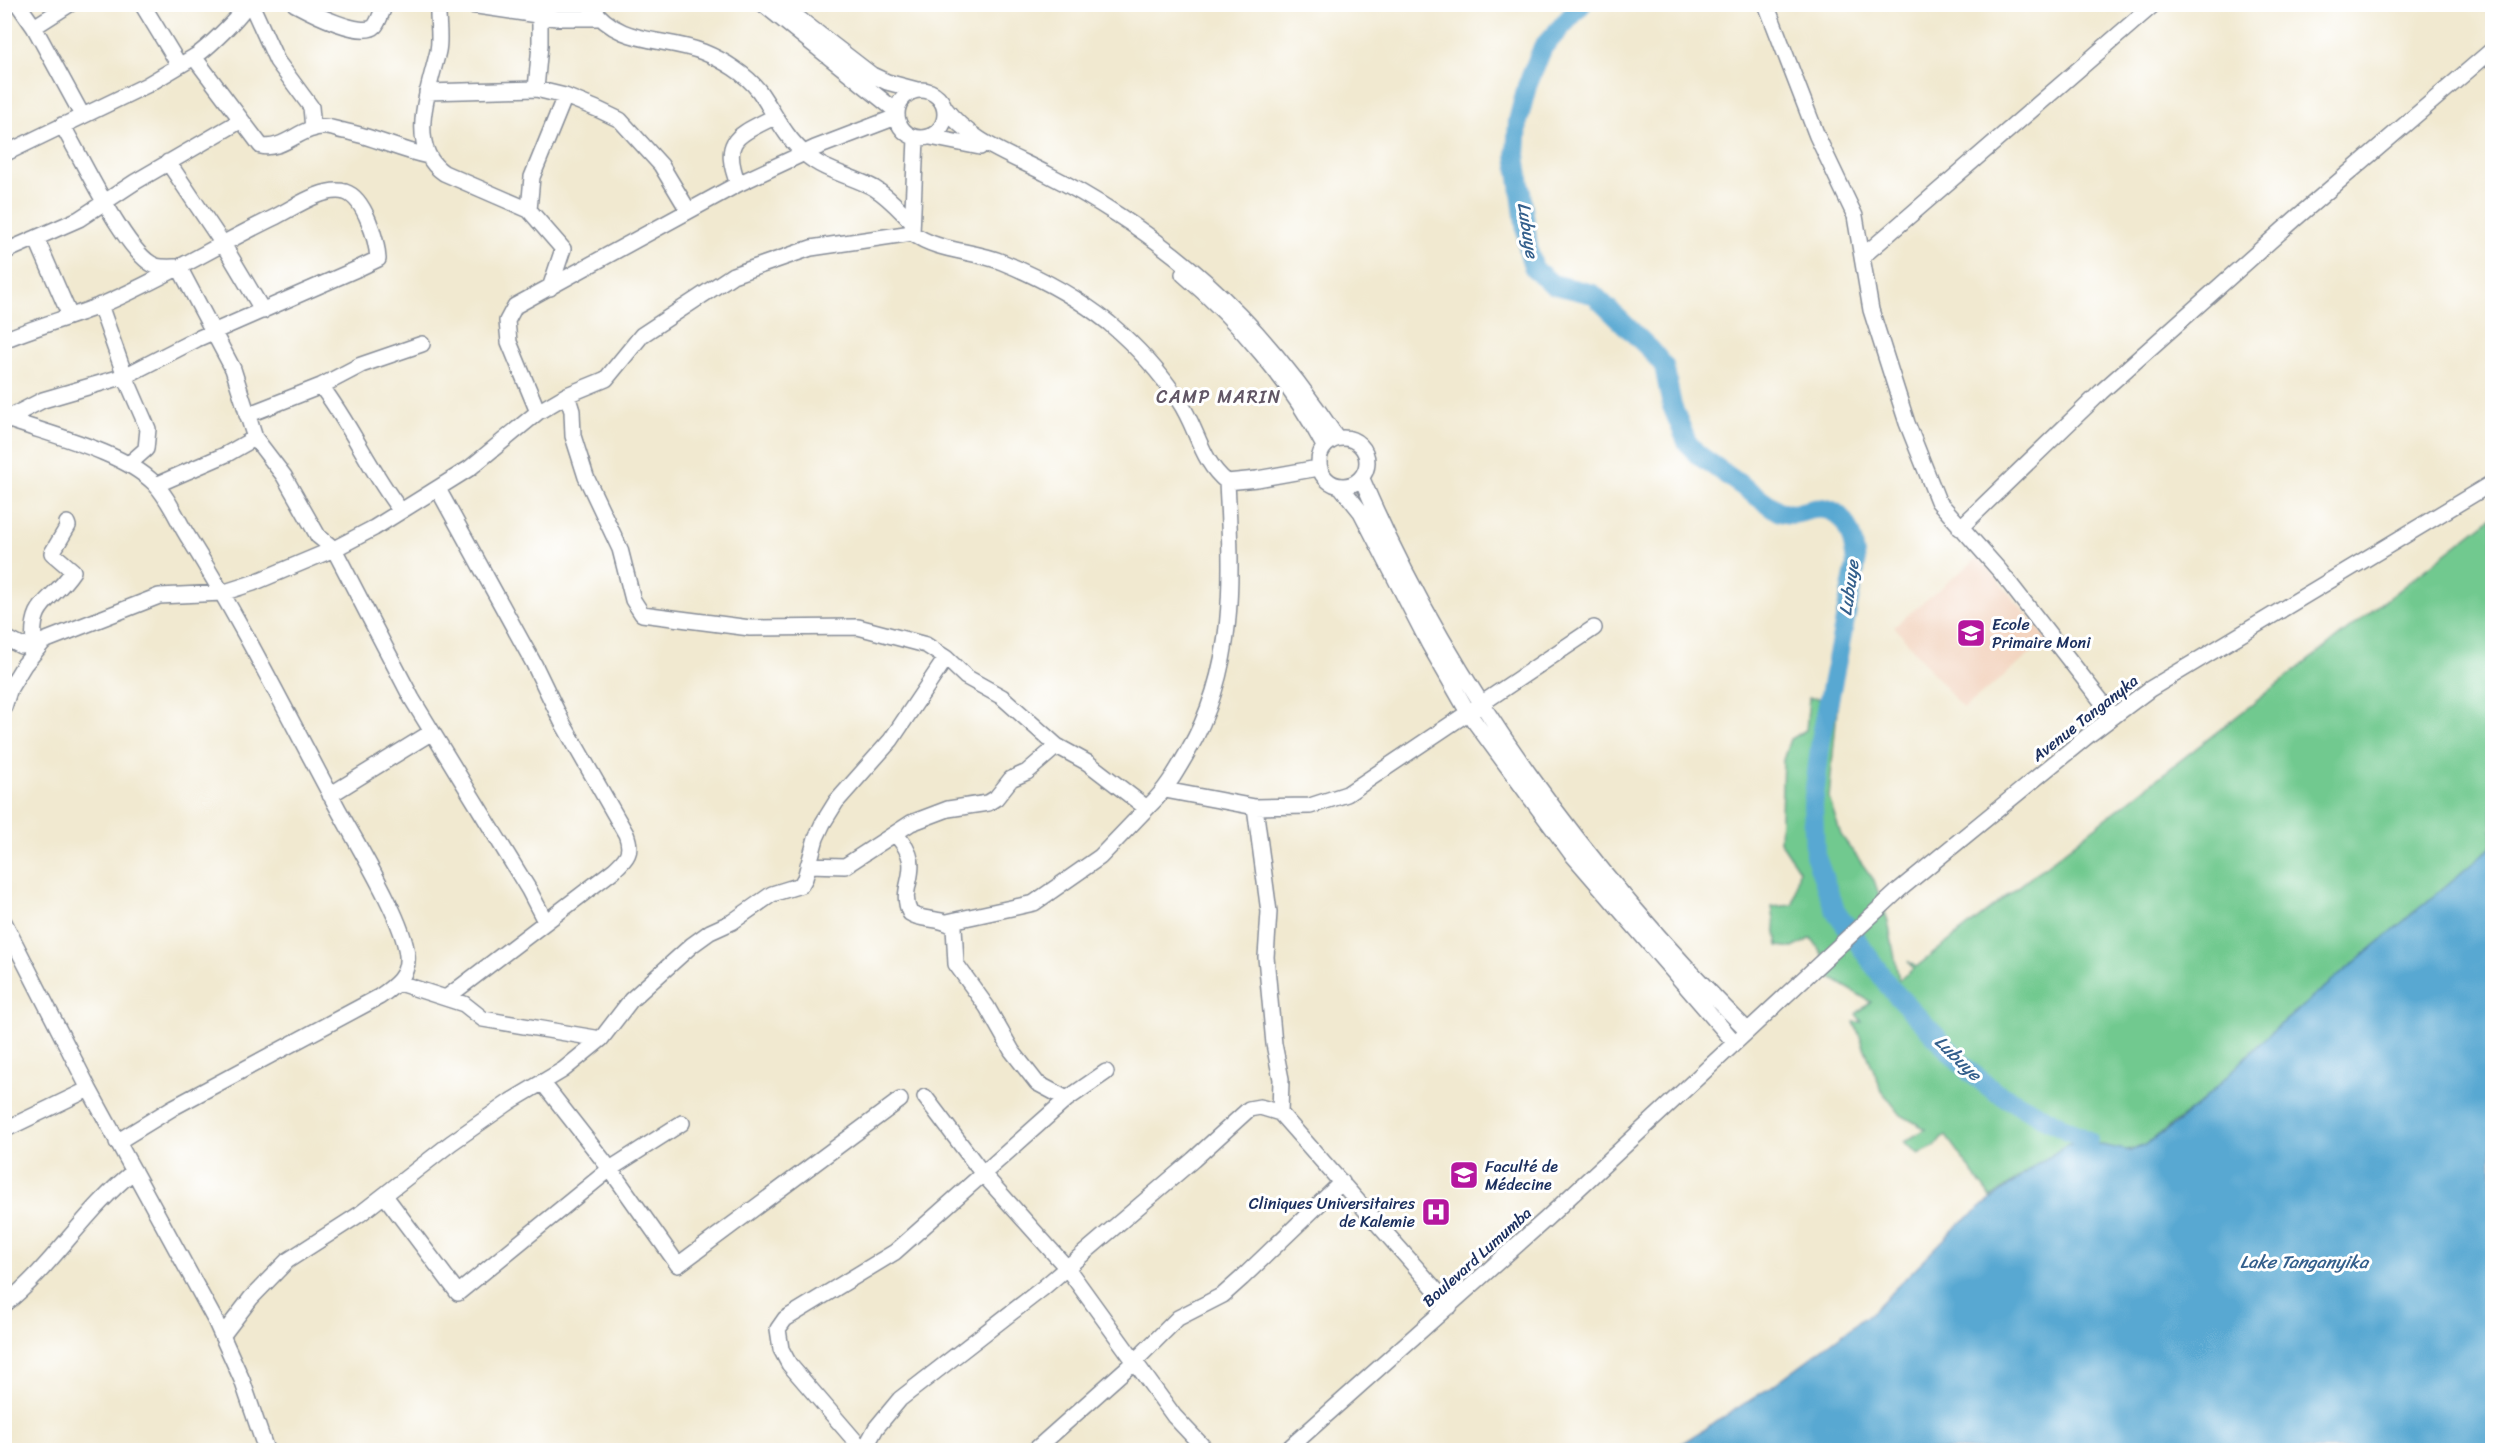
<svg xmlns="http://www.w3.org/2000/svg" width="2497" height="1455" font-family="Sriracha,sans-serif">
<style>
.built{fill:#f3d4bf}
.green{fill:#71c98f;stroke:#467c76;stroke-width:1.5}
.water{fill:#58a8d2;stroke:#3a6c98;stroke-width:1.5}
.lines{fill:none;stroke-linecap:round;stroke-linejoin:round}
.river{stroke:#58a8d2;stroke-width:20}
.minor-casing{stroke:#868c97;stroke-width:18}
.minor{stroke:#fff;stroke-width:15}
.labels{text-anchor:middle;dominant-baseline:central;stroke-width:6;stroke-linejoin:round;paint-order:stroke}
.poi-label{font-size:16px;fill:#1b2f5e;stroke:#fff;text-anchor:start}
.street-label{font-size:16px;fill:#1b2f5e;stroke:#fff}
.water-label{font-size:18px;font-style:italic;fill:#335f8c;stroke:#fff}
.neighbourhood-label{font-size:18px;letter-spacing:1.5px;fill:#615665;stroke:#fff}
</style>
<rect width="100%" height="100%" fill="#fff"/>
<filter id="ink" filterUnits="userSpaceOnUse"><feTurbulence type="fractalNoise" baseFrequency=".0167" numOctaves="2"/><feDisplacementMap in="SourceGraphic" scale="12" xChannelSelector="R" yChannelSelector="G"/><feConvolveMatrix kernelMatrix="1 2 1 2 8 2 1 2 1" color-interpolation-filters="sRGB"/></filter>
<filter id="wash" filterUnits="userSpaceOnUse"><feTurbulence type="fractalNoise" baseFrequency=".008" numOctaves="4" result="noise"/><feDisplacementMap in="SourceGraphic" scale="24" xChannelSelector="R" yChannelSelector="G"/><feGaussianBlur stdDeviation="1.35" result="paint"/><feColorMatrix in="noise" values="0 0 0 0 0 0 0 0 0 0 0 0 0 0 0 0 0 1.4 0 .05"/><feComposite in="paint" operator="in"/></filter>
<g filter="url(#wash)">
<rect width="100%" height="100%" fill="#f1e9d0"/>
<path class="built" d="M1979,557l69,83 -85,69 -69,-83z"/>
<path class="green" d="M2492,517v330l-225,189 -62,63 -61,47 -22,5 -34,-10 -15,2 -34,20 -48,35 -45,-62 -4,1 -8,10 -15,7 -15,-12 22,-13 -25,-14 -19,-24 -28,-69h8l-6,-8 15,-12 -45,-27 4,-8 -18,-29 -19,10 -15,-2 -6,-39 21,-2 6,-35 -19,-29 3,-81 7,-21 16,-9 3,-32 29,1 -9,99 12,37 33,45 14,41 11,59 14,-11 -5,-8 8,6z"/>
<path class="water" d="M2492,847v603h-821l97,-61 104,-77 85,-86 82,-63 28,-18 14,-4 49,10 14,-5 30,-21 31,-26 62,-63z"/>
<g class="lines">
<path class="river" d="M1582,4l-39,43 -16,39 -9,35 -2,34 13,98 5,16 18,15 41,10 58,56 13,16 8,40 15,36 10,12 81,57c17,6 19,1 36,-2 33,-5 40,32 42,56l-35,175 -8,65 2,50 20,55 56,79 79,83 26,20 92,49"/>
</g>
</g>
<g filter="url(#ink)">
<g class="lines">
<g class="minor-casing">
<path id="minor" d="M18,4l16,23 48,88
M142,4l37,61
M251,4l26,57 34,46 2,22
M295,4c15,8 68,35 80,22 4,-5 7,-15 10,-22
M438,4c-1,16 3,32 0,47 -8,36 -33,96 6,122l85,37 34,39 -13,39
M464,4l93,14h42
M589,4c30,43 72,32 114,48 20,8 43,22 56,39 15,21 25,45 46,63 19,17 47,22 69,34 15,9 25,21 37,33
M763,4l133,107
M780,4l92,71 15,7 30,8
M1766,4l51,132 38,80 16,94 36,113 31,78 62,70 113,145
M34,27l36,-23
M194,57c13,-8 47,-41 53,-53
M536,89l4,-44v-30
M897 114a24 24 0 1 1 48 0a24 24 0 1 1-48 0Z
M427,92l109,-3 29,7 32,13 23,11 41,45 27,45
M944,107c25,34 66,48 103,67 24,12 48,26 71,41 93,60 158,131 219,223
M62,125c18,29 65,132 94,141 7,2 16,1 23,1l54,102 22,69 29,38 34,60 16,13 78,150 117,191 16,31
M930,137l50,10
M916,138l-4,95c26,19 61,17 90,29 37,15 76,36 107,61 26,22 51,49 70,78 18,26 22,61 48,81l30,-3 61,-11
M4,154l143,-69 47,-28 67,89c22,5 40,-19 61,-19 7,-1 15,3 22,4 30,6 55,19 84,25
M168,162l55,82 40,67
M738,184c-17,-45 -1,-48 36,-67
M529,210l3,-33 33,-81
M37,240l33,76
M4,252l75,-33 56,-37 105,-61
M1862,257l292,-253
M1183,274c55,47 108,108 141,172
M100,305l25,71 23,53 -2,20 -17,15
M4,340c31,-13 64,-22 95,-34 60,-25 116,-60 174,-88 19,-9 50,-32 72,-26 20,6 32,49 33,67l-21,10 -160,70 -72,37 -82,24 -37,19
M321,386c30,39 49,85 80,125
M567,395l5,16 1,25 13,41 34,72 13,51 9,14 108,14 108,-1 68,18 20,13 20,19 36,20 55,49 31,17 56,43 6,-1c16,-15 26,-33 37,-52 50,-85 45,-175 40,-271
M538,412l-29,-70 -2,-21 8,-15 223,-122 77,-36 81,-31
M247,415l74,-29 40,-21 61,-21
M4,418c43,16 118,33 150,65 15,15 24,39 36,57 54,86 99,178 147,267 18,34 67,113 70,148 2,21 -12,31 -28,42l-205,110 -57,35
M1319 462a24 24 0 1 1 48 0a24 24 0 1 1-48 0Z
M1362,479c88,207 227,393 386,552
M156,485l71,-31 28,-16
M1341,487l20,25 68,132 40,70 102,139 164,190
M438,489l96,175 28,58 64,112c7,18 1,24 -12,36l-168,128
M1960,528l141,-136 194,-173 197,-169
M4,637l17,9 20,-4
M34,644c-4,-44 18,-41 39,-73l-21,-18 16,-27 -1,-3
M4,707l6,-19 14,-23 20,-24 115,-45 63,-3 31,-10 81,-34 40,-21 96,-60 68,-56 29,-17 39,-16 36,-44 91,-60 78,-27 101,-15
M1165,790l90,17 55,-1 37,-12 247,-166
M330,795l102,-63
M1255,807l14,105 -3,45 8,87 7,35 -1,34
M895,834c34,35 1,50 15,79 13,9 30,3 44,14l2,37 31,43 25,44 25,32 30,16 39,-27
M808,865l37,1 66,-43 37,-14 40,-6 8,-5 15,-19 16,-7 30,-26
M4,922l85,167 126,231 27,60 24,70
M947,922l87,-19 66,-46 50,-52
M399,983l65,21 19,15 118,20 30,-39 61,-55 18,-13 22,-10 40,-28 29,-9 4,-7 11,-40 7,-15 13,-21 55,-62 55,-82
M542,1082l68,87 68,96 222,-165
M925,1097l58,77 84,94 107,148 32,34
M4,1130l85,-41
M385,1196l73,97 152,-124 72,-46
M4,1305c50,-40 81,-95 130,-134
M222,1336l29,-38 36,-37 73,-47 91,-71 60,-42 52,-31 38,-31
M863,1450l-74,-86 -8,-15 -3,-20 7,-10 110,-67 172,-153
M864,1450l12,-22 24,-29 143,-111 150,-128 56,-51 11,-2 20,6 170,193
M1035,1450l100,-89 43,-43 45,-23 19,-17 100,-96
M1287,1450l259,-231 353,-329 191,-156 60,-45 342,-206"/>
</g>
<use href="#minor" class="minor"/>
</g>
</g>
<defs>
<g id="school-square" transform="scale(1.5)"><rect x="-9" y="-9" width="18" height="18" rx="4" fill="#b5179e" stroke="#fff"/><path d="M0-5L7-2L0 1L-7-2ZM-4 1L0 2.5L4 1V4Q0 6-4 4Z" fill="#fff"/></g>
<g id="university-square" transform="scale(1.5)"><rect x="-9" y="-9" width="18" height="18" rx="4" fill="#b5179e" stroke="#fff"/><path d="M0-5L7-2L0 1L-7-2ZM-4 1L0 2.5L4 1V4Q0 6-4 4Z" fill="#fff"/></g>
<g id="hospital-square" transform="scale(1.5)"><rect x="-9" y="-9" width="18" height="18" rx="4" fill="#b5179e" stroke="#fff"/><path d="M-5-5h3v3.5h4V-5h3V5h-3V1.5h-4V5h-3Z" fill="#fff"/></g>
</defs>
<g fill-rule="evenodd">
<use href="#school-square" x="1971" y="633"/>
<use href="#university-square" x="1464" y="1175"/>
<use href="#hospital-square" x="1436" y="1212"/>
</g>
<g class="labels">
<g class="poi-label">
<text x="1992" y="624">Ecole<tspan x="1992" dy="18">Primaire Moni</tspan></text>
<text x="1485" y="1166">Faculté de<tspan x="1485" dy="18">Médecine</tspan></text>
<text x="1415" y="1203" text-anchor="end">Cliniques Universitaires<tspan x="1415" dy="18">de Kalemie</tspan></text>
</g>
<g class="street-label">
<text transform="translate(2085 718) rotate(-38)">Avenue Tanganyka</text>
<text transform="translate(1477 1257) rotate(-42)">Boulevard Lumumba</text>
</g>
<g class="water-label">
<text transform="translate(1528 230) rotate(81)">Lubuye</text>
<text transform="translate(1849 588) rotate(-82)">Lubuye</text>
<text transform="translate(1958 1058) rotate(44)">Lubuye</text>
<text x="2304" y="1262">Lake Tanganyika</text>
</g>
<g class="neighbourhood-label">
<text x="1219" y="397">CAMP MARIN</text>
</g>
</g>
<rect width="2497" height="1455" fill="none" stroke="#fff" stroke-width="24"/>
</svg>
